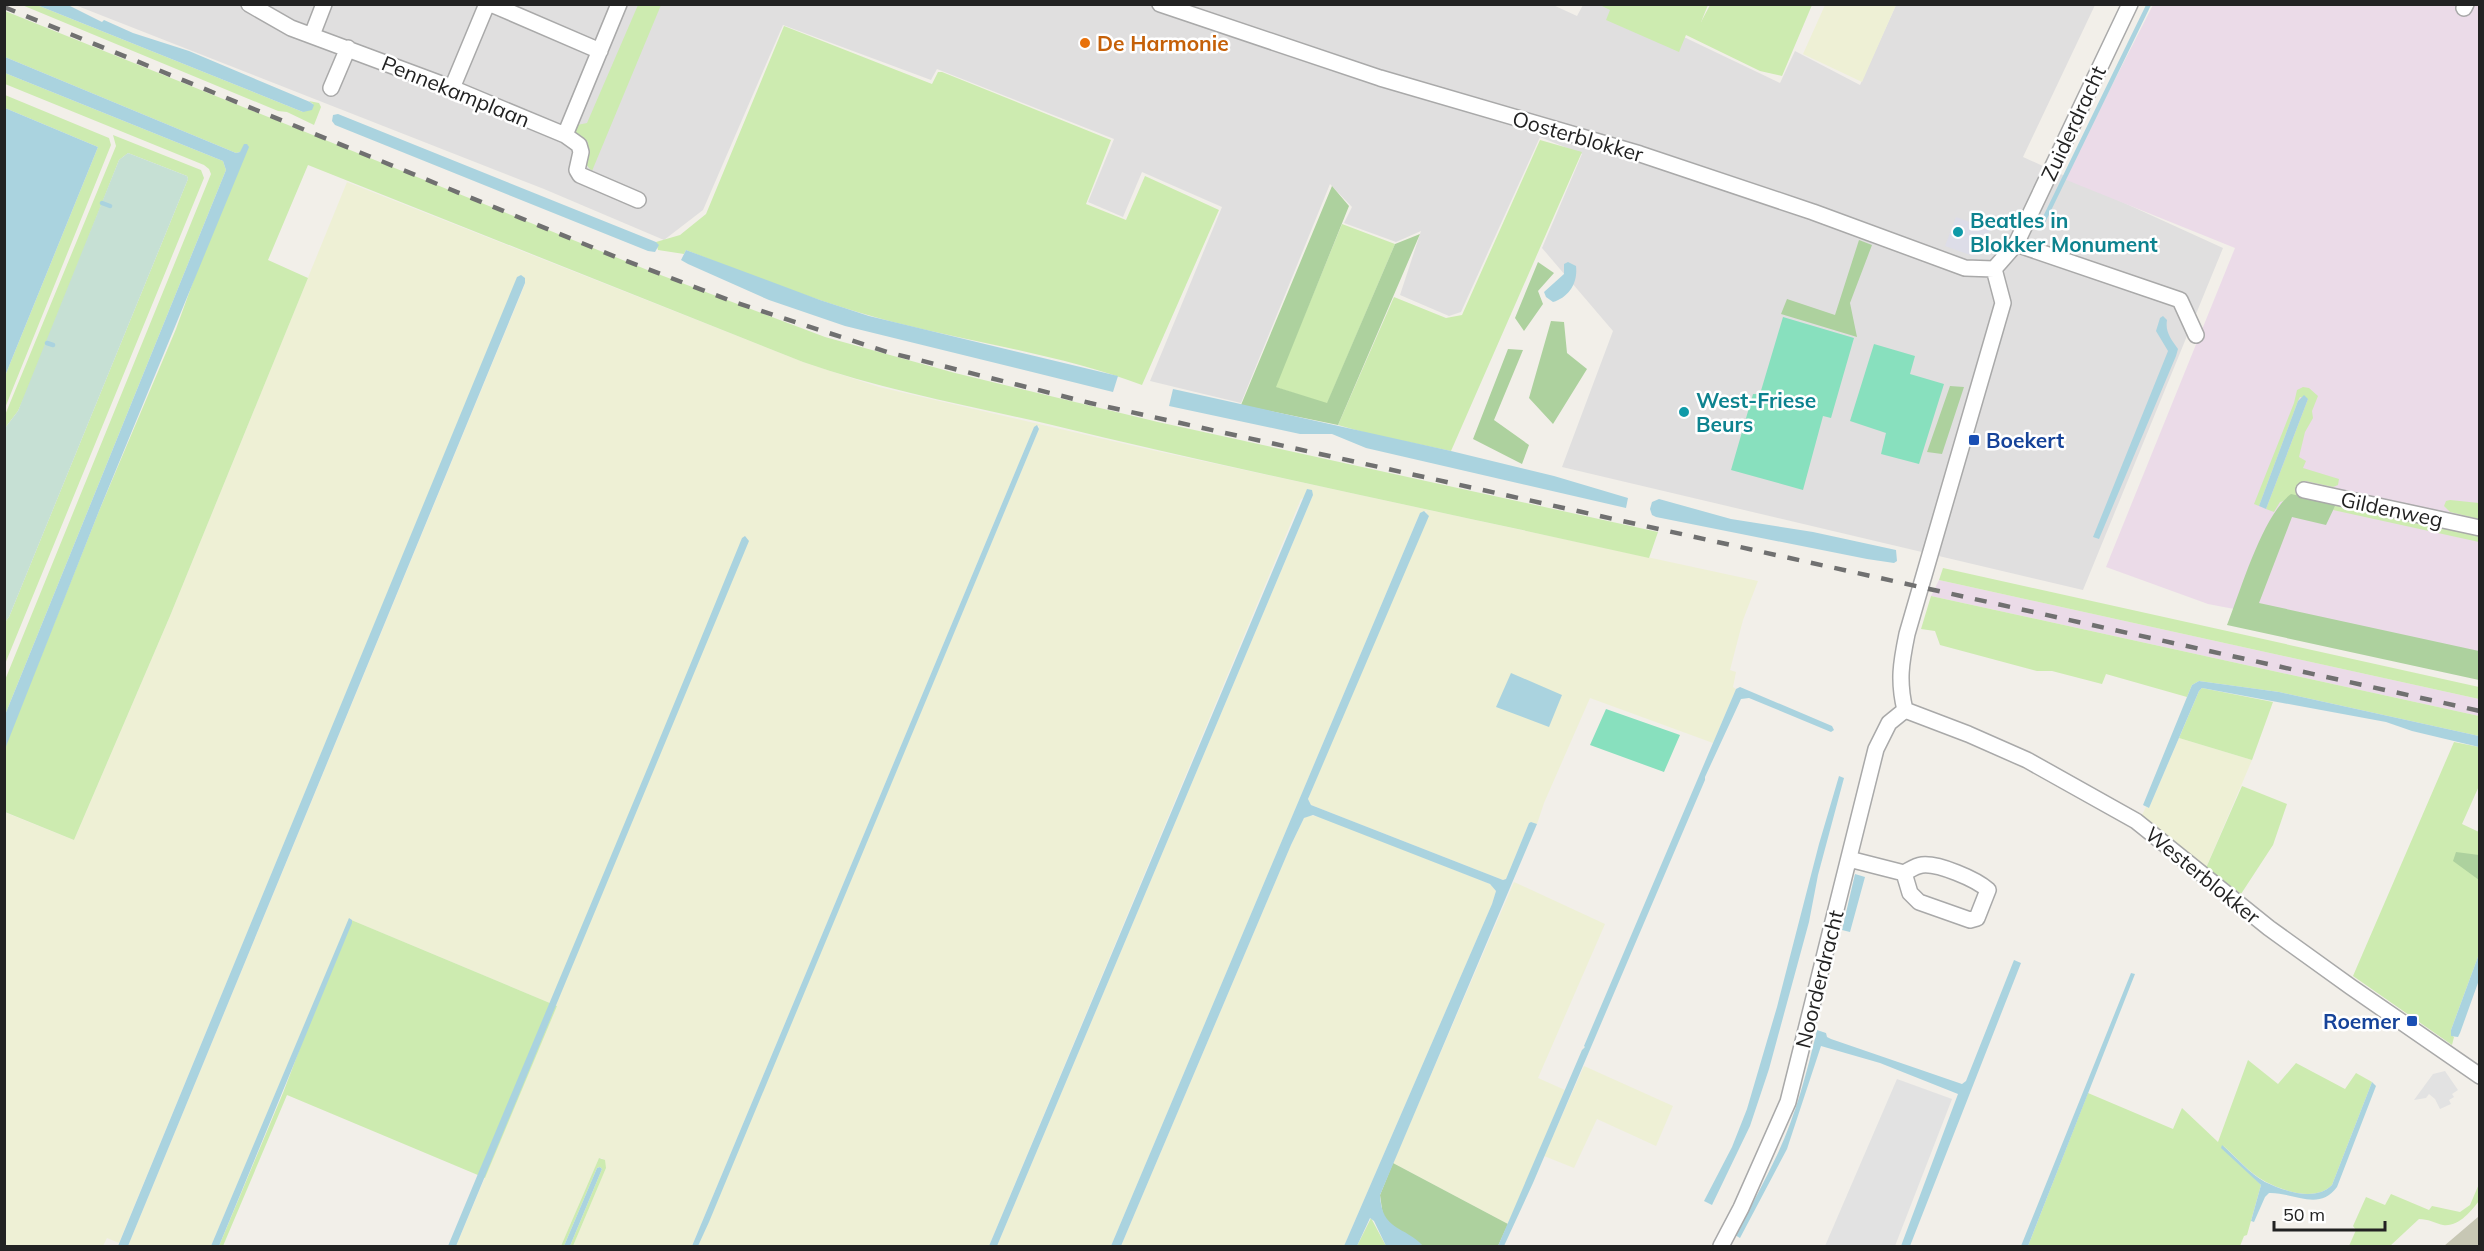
<svg xmlns="http://www.w3.org/2000/svg" width="2484" height="1251" font-family="Mulish,sans-serif">
<style>
.residential{fill:#e0dfdf}
.industrial{fill:#ebdbe8}
.construction{fill:#c7c7b4}
.farmland{fill:#eef0d5}
.grass{fill:#cdebb0}
.forest{fill:#add19e}
.wetland{fill:#c6e0d4}
.pitch{fill:#88e0be}
.parking{fill:#e2e2e2}
.plaza{fill:#dddde8}
.water{fill:#aad3df}
.lines{fill:none;stroke-linecap:round;stroke-linejoin:round}
.stream{stroke:#aad3df;stroke-width:4.5}
.minor-casing{stroke:#a9a9a9;stroke-width:18}
.minor{stroke:#fff;stroke-width:15}
.rail{stroke:#707070;stroke-width:4.5;stroke-dasharray:12 12;stroke-linecap:butt}
.food-dot{fill:#e8710a;stroke:#fff;stroke-width:2}
.culture-dot{fill:#0f9aa8;stroke:#fff;stroke-width:2}
.transit-dot{fill:#1a4fb4;stroke:#fff;stroke-width:2}
.labels{text-anchor:middle;dominant-baseline:central;stroke-width:5;stroke-linejoin:round;paint-order:stroke}
.food-label{font-size:21px;font-weight:bold;fill:#c56008;stroke:#fff;text-anchor:start}
.street-label{font-size:21px;fill:#222;stroke:#fff}
.culture-label{font-size:21px;font-weight:bold;fill:#0d838f;stroke:#fff;text-anchor:start}
.transit-label{font-size:21px;font-weight:bold;fill:#164399;stroke:#fff;text-anchor:start}
</style>
<rect width="100%" height="100%" fill="#f2efe9"/>
<path class="residential" d="M1551,4l26,12 6,-11 17,-1 86,34 94,45 15,-32 65,34 36,-80h199l-72,152 200,91 -140,342 -521,-123 51,-136 -71,-83 40,-94 -42,-17 -79,175 -12,4 -49,-21 21,-64 -25,11 -52,-19 8,-16 -22,-23 -89,219 -91,-22 72,-174 -80,-35 -19,45 -35,-15 26,-63 -177,-70 -6,11 -148,-55 -80,185 -39,30 -120,-51 -469,-184z"/>
<path class="industrial" d="M2153,5h326v651l-271,-52 -102,-37 129,-319 -171,-69z
M1939,580l540,119v17l-548,-120z"/>
<path class="construction" d="M2479,1216v30h-35l34,-29z"/>
<path class="farmland" d="M1825,5h71l-34,77 -59,-28z
M347,182l456,180 76,25 268,62 611,132 -15,39 -13,50 6,2 -3,15 3,2 -23,54 -123,-45 -46,105 -7,21 -6,-2 -2,1 -23,56 -3,1 -192,-75 -3,-6 119,-288 -7,2 -309,733h-114l316,-751 -12,4 -312,747h-291l341,-817v-3l-5,1 -342,819h-119l33,-78 -4,-10h-3l-38,88h-105l101,-240 -208,-87 -138,327h-83l397,-962v-6l-7,-2 -399,967 -12,-5 -4,8h-98l-1,-434 70,28 96,-224z
M2179,738l73,22 -46,108 -65,-51 5,-10 3,1z
M1309,815l15,3 166,66 6,7 -4,13 -148,342h-223l170,-401 13,-27z
M1514,882l91,42 -67,154 27,12 -57,134 -115,-61z
M1584,1066l89,40 -17,40 -59,-27 -23,49 -30,-12z"/>
<path class="grass" d="M22,5h15l266,107 10,-8 -4,-3 10,2 2,4 -7,18 -27,-13 -9,-1z
M638,5h23l-69,166c-11,-10 -8,-17 -4,-29l-17,-9 6,-8 10,-2z
M1600,5h108l-7,17 9,-17h102l-30,71 -22,-5 -74,-36 -7,17 -73,-32 4,-10z
M5,11l645,260 175,66 130,36 203,49 500,110 -9,26c-200,-45 -401,-85 -601,-134 -82,-19 -165,-34 -245,-62l-495,-197 -40,95 40,18 -138,338 -96,224 -69,-28 -1,-63 95,-238 77,-182 64,-177 -4,1 -231,-96z
M784,26l148,58 6,-12h4l169,68 -25,64 40,16 19,-44 74,34 -77,175c-80,-30 -166,-42 -249,-63 -70,-18 -139,-45 -207,-72l-2,4 -26,-4 -2,-8 24,-7 26,-21z
M5,73l218,88 3,9 -221,545v-35l206,-506 -2,-5 -5,-4 -199,-81z
M5,95l104,43 2,7 -106,263v-32l93,-229 -93,-39z
M113,135l88,35 3,8 -199,486v-42l4,-5 179,-438 -1,-3 -59,-23 -9,7 -86,218 -15,33 -13,17v-13l111,-269z
M1540,140l42,12 -131,299 -81,-17 -32,-9 56,-128 52,21 16,-3z
M1342,224l53,20 -68,160 -52,-17z
M2303,387l6,1 9,8 -6,15 1,7 -8,14 -6,25 7,4 -3,7 36,11 -1,6 -5,2 -28,-6 -3,15 -22,6 -6,10 -8,-3 42,-110 -8,-2 -2,4 -39,105 -5,-2 40,-101 3,-13z
M2450,500l29,3v16l-29,-7 -6,-6 2,-5z
M2336,504l143,32v6l-146,-32z
M1943,568l536,119v12l-540,-119z
M1931,596l548,120v20l-200,-44 -80,-11 -7,4 -5,12 -81,-23 -4,10 -50,-13h-15l-97,-26 -5,-14 -14,-2z
M2202,688l71,14 -21,58 -73,-22 20,-47z
M2454,742l25,5v39l-17,38 17,8v122l-28,76v5l3,2 -2,8 -99,-69z
M2242,786l45,18 -14,41 -32,49 -35,-26z
M349,919l208,87 -72,172 -198,-83 -64,151h-4l64,-153z
M2248,1060l30,24 18,-21 49,26 11,-16 16,9 -40,103c-17,17 -48,6 -66,-3 -16,-8 -30,-25 -43,-37l38,40 -14,50 -3,1 -4,10h-212l60,-153 85,36 9,-21 36,34z
M599,1158l6,2 1,8 -33,78h-3l32,-77 -2,-2 -3,1 -33,78h-3z
M2479,1184v17c-8,10 -20,26 -36,24 -8,-2 -15,-6 -24,-6l-29,27h-41l7,-16 -3,-4 13,-29 19,8 6,-11 38,16 3,-4 28,6 10,-7z
M1371,1218l15,28h-29z"/>
<path class="forest" d="M1332,186l17,20 -73,181 51,16 68,-159 25,-10 -82,191 -97,-20z
M1859,240l13,5 -22,58 7,34 -76,-23 6,-15 48,16z
M1538,262l16,11 -16,18 5,13 -19,27 -9,-13z
M1551,321l13,1 3,31 20,16 -34,55 -24,-26z
M1508,349l15,1 -29,70 35,25 -7,19 -49,-25z
M1950,386l14,1 -22,67 -15,-2z
M2291,494l45,10 -10,21 -34,-8 -33,86 220,48v29l-252,-55c14,-35 35,-109 64,-131z
M2456,852l23,3v25l-26,-19z
M1393,1163l115,61 -10,22h-75l-34,-22 -6,-8 -3,-21z"/>
<path class="wetland" d="M128,153l59,23 1,3 -179,438 -4,5v-194l13,-17 101,-251z"/>
<path class="pitch" d="M1783,317l71,21 -23,80 -8,-2 -20,74 -72,-20 22,-76h7z
M1874,344l41,12 -5,18 34,10 -25,80 -38,-10 5,-21 -36,-12z
M1606,709l74,26 -16,37 -74,-27z"/>
<path class="parking" d="M2445,1071l13,19 -6,4 2,3 -5,3 2,4 -11,5 -5,-10 -6,-5 -3,4 -12,2 19,-26z
M1897,1079l55,20 -57,147h-70z"/>
<path class="plaza" d="M1956,217l35,13 -18,26 -28,-10z"/>
<path class="water" d="M37,5h31l34,17 2,-2 29,13 56,18 121,51 4,3 -2,5 -9,2z
M5,57l231,96 4,-1 4,-8h3l2,3 -150,364 -94,238v-34l221,-545 -3,-9 -218,-88z
M5,108l93,39 -93,229z
M338,114l318,128 3,3 -4,7 -7,-1 -313,-126 -3,-4 1,-6z
M686,250l134,50 49,16 249,60 -5,16 -268,-66 -76,-26 -81,-36 -7,-4z
M1568,262l8,4c2,17 -7,31 -23,36l-7,-5 -2,-5 20,-18v-10z
M521,275l4,3v5l-397,963h-10l399,-969z
M2163,316l4,4c-2,12 4,19 11,29l-2,7 -77,183 -6,-2 73,-181 2,-5 -12,-20 4,-13z
M1173,389l278,62 103,25 74,22 -2,10 -260,-60 -34,-14h-32l-131,-28z
M2304,395l4,4 -42,110 -7,-3 39,-105z
M1037,425l2,4 -330,793 -11,24h-6l342,-819z
M1307,489l5,1 1,5 -316,751h-8z
M1659,499l72,20 82,13 83,18 1,11 -3,2 -27,-4 -211,-42 -4,-2 -2,-6 2,-7z
M1424,511l5,5 -121,283 3,6 192,75 3,-1 23,-56 2,-1 6,2 -157,371c2,37 24,30 43,51h-37l-12,-25 -4,-3 -13,28h-13l148,-342 4,-13 -6,-7 -177,-69 -9,3 -13,27 -170,401h-10l309,-733z
M745,536l4,5 -293,705h-8c98,-236 198,-471 294,-708z
M1511,673l51,22 -13,32 -53,-20z
M2199,681l80,11 200,44v11l-67,-16 -26,-9 -184,-34 -3,3 -50,117 -6,-3 44,-108 5,-12z
M1740,687l92,39 2,4 -3,2 -82,-34 -8,1 -36,78v3l-172,403 -29,63h-6l84,-196 3,-3 -1,-1 152,-357z
M1839,776l5,2 -26,97 -9,47 -40,147 -19,57 -38,79 -8,-4 28,-54 15,-38 30,-102 42,-163z
M1855,874l10,3 -15,55 -8,-2z
M349,918l3,2v3l-133,323h-8z
M2479,954v26l-19,53 -2,4 -7,-1v-6z
M2014,960l7,3 -111,283h-9l57,-152 -78,-31 -59,-17 -34,103 -47,89 -5,-3c15,-27 30,-54 43,-82 18,-39 29,-81 39,-123l9,3 1,4 4,2 131,45 4,-3z
M2131,973l4,1 -107,272h-7z
M2372,1082l4,4 -39,101c-18,25 -44,5 -68,6l-4,4 -11,25 -3,-1 10,-36 -40,-37 1,-3c14,12 28,29 43,37 19,9 50,20 67,3z
M600,1167l2,2 -32,77h-6l33,-78z"/>
<g class="lines">
<path class="stream" d="M102,203l8,3
M2040,228l109,-224
M47,343l6,2"/>
<g class="minor-casing">
<path id="minor" d="M249,4l42,24 161,60 113,47
M491,4l109,47
M619,4l-54,131 14,10 2,7 -4,18 3,5 58,25
M1160,4l220,74 260,76 173,58 152,56 29,1
M2464,8l2,-4
M312,35l12,-31
M331,88l17,-40
M452,88l35,-84
M2016,244l164,56 16,35
M1994,269l22,-25 114,-240
M2304,490l176,38
M1905,710l63,24 59,26 109,61 133,107 82,59 129,89
M1905,710c-7,-29 -4,-47 2,-76l96,-331 -9,-34
M1849,859l55,14 6,20 9,9 51,18 7,-2 11,-28c-12,-11 -50,-27 -66,-25 -7,1 -12,5 -18,8
M1721,1246l20,-38 47,-106 88,-353 13,-26 16,-13"/>
</g>
<use href="#minor" class="minor"/>
<path class="rail" d="M4,7l612,250 118,45 153,50 203,51 1390,308"/>
</g>
<circle class="food-dot" cx="1085" cy="43" r="6"/>
<g class="culture-dot">
<circle cx="1958" cy="232" r="6"/>
<circle cx="1684" cy="412" r="6"/>
</g>
<g class="transit-dot">
<rect x="1968" y="434" width="12" height="12" rx="3"/>
<rect x="2406" y="1015" width="12" height="12" rx="3"/>
</g>
<g class="labels">
<g class="food-label">
<text x="1097" y="43">De Harmonie</text>
</g>
<g class="street-label">
<text transform="translate(456 91) rotate(22)">Pennekamplaan</text>
<text transform="translate(2073 123) rotate(-65)">Zuiderdracht</text>
<text transform="translate(1578 136) rotate(16)">Oosterblokker</text>
<text transform="translate(2392 509) rotate(12)">Gildenweg</text>
<text transform="translate(2203 875) rotate(39)">Westerblokker</text>
<text transform="translate(1819 979) rotate(-76)">Noorderdracht</text>
</g>
<g class="culture-label">
<text x="1970" y="220">Beatles in<tspan x="1970" dy="24">Blokker Monument</tspan></text>
<text x="1696" y="400">West-Friese<tspan x="1696" dy="24">Beurs</tspan></text>
</g>
<g class="transit-label">
<text x="1986" y="440">Boekert</text>
<text x="2400" y="1021" text-anchor="end">Roemer</text>
</g>
</g>
<rect width="2484" height="1251" fill="none" stroke="#222222" stroke-width="12"/>
<path d="M2274 1221v9h111v-9" fill="none" stroke="#222222" stroke-width="3"/>
<text x="2283" y="1221" font-size="18" fill="#222222" stroke="#ffffff" stroke-width="4.5" paint-order="stroke">50 m</text>
</svg>
